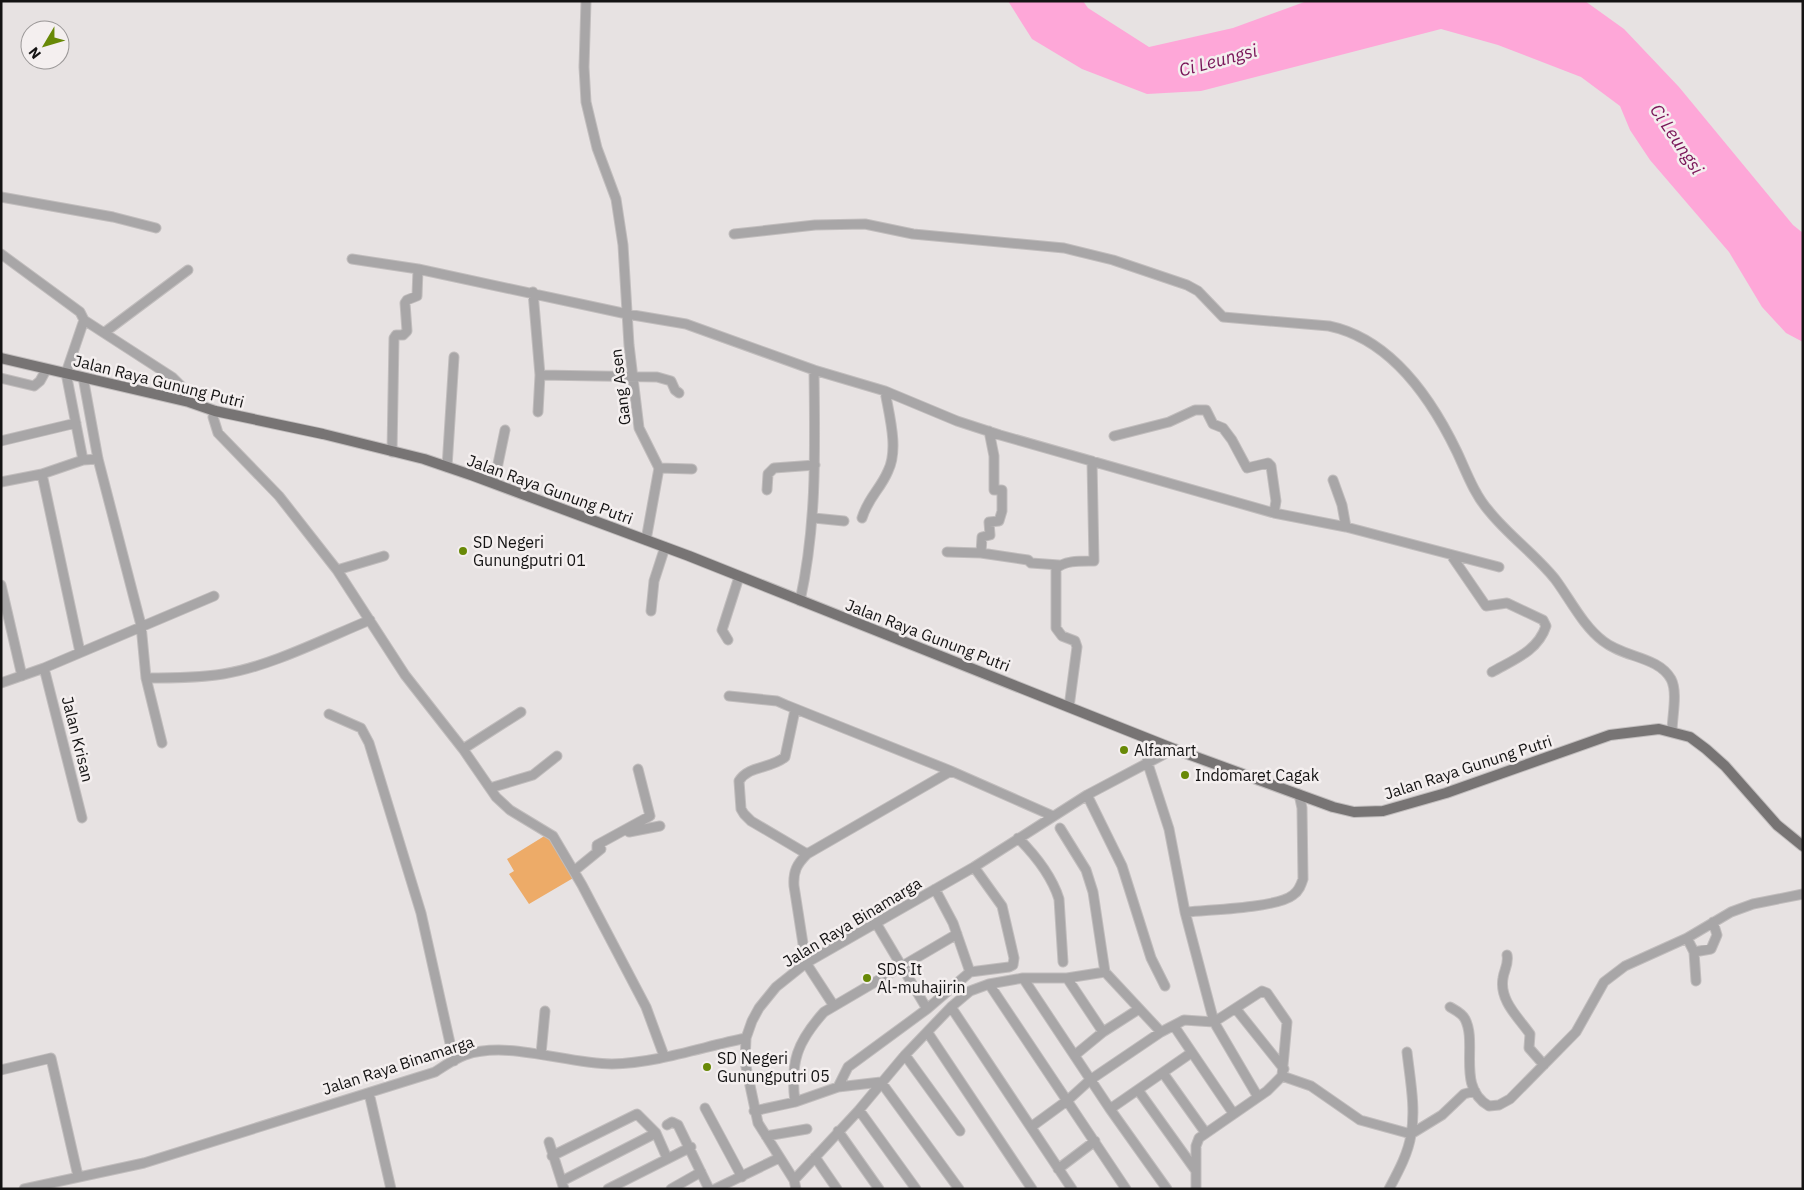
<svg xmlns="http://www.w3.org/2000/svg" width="1804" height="1190" font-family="'IBM Plex Sans',sans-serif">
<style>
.green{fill:#edab68}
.water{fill:#fea7d8}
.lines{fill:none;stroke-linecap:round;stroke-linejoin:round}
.minor-casing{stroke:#c1bdbd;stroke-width:11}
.major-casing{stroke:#c1bdbd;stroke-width:12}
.minor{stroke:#a8a6a7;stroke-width:9}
.major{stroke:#777474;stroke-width:10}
.poi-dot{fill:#688906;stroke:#f4efef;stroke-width:2}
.labels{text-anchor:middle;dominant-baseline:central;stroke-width:5;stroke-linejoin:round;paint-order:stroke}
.street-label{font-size:16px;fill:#141313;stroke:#f4efef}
.poi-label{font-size:16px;fill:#141313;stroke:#f4efef;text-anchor:start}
.water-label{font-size:18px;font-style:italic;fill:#791558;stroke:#f4efef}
</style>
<rect width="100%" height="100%" fill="#e7e2e2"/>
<path class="green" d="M546,835l5,4 24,38 -46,27 -20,-30 5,-3 -7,-12z"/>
<path class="water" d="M1008,1h75l5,7 61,39 84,-19 74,-27h278l39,28 55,58 114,138 10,8v109l-17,-9 -24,-26 -33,-55 -79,-92 -20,-30 -10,-24 -39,-29 -83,-32 -57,-16 -240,62 -54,3 -65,-25 -50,-30z"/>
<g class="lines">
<g class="minor-casing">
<path id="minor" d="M586,1l-2,66 2,35 11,46 19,51 7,46 6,100 10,83 20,40 -13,72
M1,197l112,20 43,11
M734,234l81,-9 50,-1 48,10 151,14 49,12 74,25 11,6 25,26 106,9c62,13 102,72 128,126 9,19 17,42 32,59 20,25 46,43 66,68 15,20 28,47 48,62 21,17 55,15 68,38 7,13 1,38 1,53
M1,254l79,58 4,8 88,57 9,9 8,16
M352,259l66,10 209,45 59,10 128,46 71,21 72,30 43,14 274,78 72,14 153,40
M533,292l7,83
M105,332l83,-62
M83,377l15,82 43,166 5,53 16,65
M1,378l33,8 6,-5 6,-11
M215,411l-2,6 5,16 61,63 58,74 68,105 58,74 33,48 14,13 43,26 29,49 64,122 18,49
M538,412l2,-37 117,2 14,4 4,9 4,3
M1114,436l55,-14 26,-12h11l7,14 10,4 9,12 15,28 21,-5 3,3 5,35 -2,12
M1,441l75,-18
M392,452l2,-114 2,-3h7l4,-4 -2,-28 2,-3 10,-4 1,-27
M83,460l-17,-87 18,-53
M447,467l7,-110
M659,468l33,1
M42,474l38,178
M1333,480l9,25 4,22
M1,482l41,-8 41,-14 15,-1
M494,483l11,-53
M767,490l1,-16 6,-6 41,-3
M814,518l30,3
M862,518c7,-22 18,-28 26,-47 11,-22 1,-56 -3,-80
M947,552l34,1 1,-16 8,-2 -1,-13 10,-1 3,-10v-21h-8v-34l-5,-25
M981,553l47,7 3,3 28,2
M1451,555l35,51 21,-3 36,17 3,6c-8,25 -33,34 -54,46
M337,570l47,-14
M1,585l21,91
M800,601c17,-77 15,-152 14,-231
M651,611l3,-30 11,-34
M728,640l-6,-10 17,-53
M44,668l38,150
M146,678c26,0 51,0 77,-4 46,-7 103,-36 147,-54
M1,683l43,-15 170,-72
M729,696l48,5 9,4 165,66 102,45
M1069,707l8,-60 -2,-6 -13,-5 -6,-8v-59c8,-9 26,-8 38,-8l-2,-100
M795,710l-10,47c-14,12 -36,8 -46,24l2,28 3,5 7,7 56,33
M329,714l32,14 8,15 52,170 33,148
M463,749l58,-37
M1147,761l22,68 16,83 29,110 48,-31 5,2 20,29 -5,54 -15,15 -68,47 -3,8v43
M490,788l43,-13 24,-19
M1087,795l35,71 29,92 14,28
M1060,828l26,42 7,22 12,80
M629,832l31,-6
M1018,838c16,16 34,39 41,61l4,63
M597,852v-7l53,-29 -12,-47
M574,871l27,-22
M935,889l18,34 17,49
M1185,912c23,-2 92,-4 108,-17 6,-4 8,-10 10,-16l-1,-71 -3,-14
M876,923l51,86 43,-37
M1687,938l7,14 2,29
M1694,952l17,-3 6,-14 -4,-13
M1507,955c2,9 -3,15 -4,23 -4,22 15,39 27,56l-1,14 15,17
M970,972l39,-5 4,-2 1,-7 -12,-52 -28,-39
M1023,978l87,131 57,80
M1067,978l36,54
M989,984l137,205
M834,1006l-28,-43 -12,-77c-1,-15 3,-22 13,-32l144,-83
M951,1007l121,182
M1450,1007c5,3 12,6 15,12 13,25 -9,68 24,87l10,-1 11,-6 66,-67 28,-50 21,-16 62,-28 44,-26 22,-8 50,-10
M1236,1009l48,60
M1174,1026l59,87
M928,1033l104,156
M541,1054l4,-43
M905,1055l55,76
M1075,1055l28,-23 36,-23
M1,1070l50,-12 27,118
M1163,1073l42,59
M1282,1076l29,10 49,34 51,14
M838,1087l10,-20 79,-58
M1138,1090l58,81
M369,1093l22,96
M795,1102c-5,-40 2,-60 29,-90l133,-78
M705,1108l37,69
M1110,1109l81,-56
M859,1110l57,79
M754,1111l41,-9 43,-15 43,-5 78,107
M667,1125l5,-3 6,3 31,64
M1031,1127l37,-27 22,-20 71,-48 23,-12 30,2 44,75
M838,1131l41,58
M1411,1134l31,-19 22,-21 11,-3
M766,1136l41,-7
M549,1142l15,47
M552,1156l85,-42 19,19 11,25
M815,1157l22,32
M1058,1169l37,-28
M794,1180l65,-70 46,-55 46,-48 19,-16 19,-7 34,-6h44l38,-6 56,60
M562,1181l94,-48
M24,1189l120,-26 291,-91c9,-6 19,-13 30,-17 44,-15 101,9 147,9 45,-1 90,-17 134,-26
M608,1189l83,-42
M671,1189l30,-17
M715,1189l64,-31
M796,1189l-2,-9 -36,-57 -13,-61 1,-24 6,-17 7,-13 17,-21 30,-24 168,-96 113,-72 87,-46
M1389,1189c9,-17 19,-35 22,-54 5,-26 -1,-56 -4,-83"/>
</g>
<g class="major-casing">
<path id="major" d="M1,358l188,44 26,9 108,23 101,25 47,16 218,81 485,193 159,58 21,5 29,-1 63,-18 164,-58 49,-6 31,8 16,12 19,17 52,59 26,21"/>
</g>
<use href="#minor" class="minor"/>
<use href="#major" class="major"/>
</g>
<g class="poi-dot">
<circle cx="463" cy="551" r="5"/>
<circle cx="1124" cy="750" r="5"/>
<circle cx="1185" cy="775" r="5"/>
<circle cx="867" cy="978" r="5"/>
<circle cx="707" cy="1067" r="5"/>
</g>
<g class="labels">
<g class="street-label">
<text transform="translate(159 381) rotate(14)">Jalan Raya Gunung Putri</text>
<text transform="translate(620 387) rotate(-97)">Gang Asen</text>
<text transform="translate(550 489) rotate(20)">Jalan Raya Gunung Putri</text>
<text transform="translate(928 635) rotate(21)">Jalan Raya Gunung Putri</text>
<text transform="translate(78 739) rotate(76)">Jalan Krisan</text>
<text transform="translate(1468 767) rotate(-18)">Jalan Raya Gunung Putri</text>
<text transform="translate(852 922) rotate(-31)">Jalan Raya Binamarga</text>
<text transform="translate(398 1065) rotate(-18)">Jalan Raya Binamarga</text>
</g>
<g class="poi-label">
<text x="473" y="542">SD Negeri<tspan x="473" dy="18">Gunungputri 01</tspan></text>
<text x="1134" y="750">Alfamart</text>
<text x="1195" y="775">Indomaret Cagak</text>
<text x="877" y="969">SDS It<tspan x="877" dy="18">Al-muhajirin</tspan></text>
<text x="717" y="1058">SD Negeri<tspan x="717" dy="18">Gunungputri 05</tspan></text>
</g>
<g class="water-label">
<text transform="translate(1218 60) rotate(-15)">Ci Leungsi</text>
<text transform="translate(1677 139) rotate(56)">Ci Leungsi</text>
</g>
</g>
<rect width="1804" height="1190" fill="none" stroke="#141313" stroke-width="5"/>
<g transform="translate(45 45) rotate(232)"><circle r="24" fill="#f4efef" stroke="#9a9797"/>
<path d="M0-4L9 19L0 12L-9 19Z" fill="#688906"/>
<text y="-8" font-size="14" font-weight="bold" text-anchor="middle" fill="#141313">N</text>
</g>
</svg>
